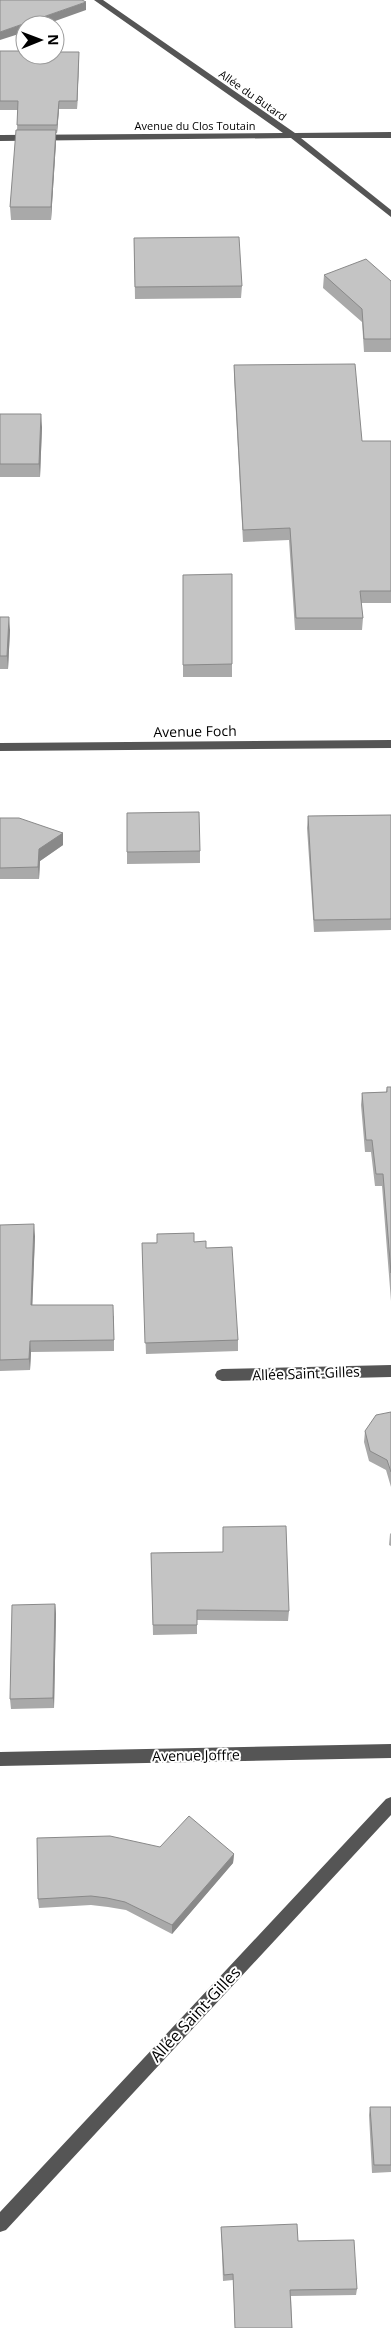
<svg xmlns="http://www.w3.org/2000/svg" width="391" height="2328" font-family="'Open Sans',sans-serif">
<style>
.lines{fill:none;stroke-linecap:round;stroke-linejoin:round}
.minor{fill:#555;fill-rule:evenodd}
.wall{fill:#a9a9a9}
.shaded-wall{fill:#898989}
.building{fill:#c4c4c4;stroke:#898989}
.labels{text-anchor:middle;dominant-baseline:central;stroke-width:4;stroke-linejoin:round;paint-order:stroke}
.far-street-label{font-size:11px;fill:#000;stroke:#fff}
.street-label{font-size:14px;fill:#000;stroke:#fff}
.near-street-label{font-size:16px;fill:#000;stroke:#fff}
</style>
<rect width="100%" height="100%" fill="#fff"/>
<g class="lines">
<path class="minor" d="M94,0h9l192,133 96,-1v6h-90l90,72v7l-100,-79 -291,3v-6l283,-2z
M391,740v8l-391,3v-8z
M391,1365v12l-169,4 -5,-2 -2,-4 2,-4 5,-2z
M391,1744v14l-391,8v-14z
M391,1797v18l-385,415 -6,2v-20l386,-413z"/>
</g>
<path class="wall" d="M0,51l79,9 -2,49h-18l-2,24h-1v9l-5,78h-40l-1,-13 7,-77 1,-20h-18z
M134,238l108,48 -1,12 -106,1z
M324,275l67,6v71h-27l-2,-30 -39,-34z
M234,365l128,76h29v162h-30l2,15 -1,12h-67l-6,-90 -46,2 -9,-165z
M0,414l42,13 -2,50h-40z
M183,575l49,89v13h-49z
M0,617l10,13 -2,39h-8z
M391,815v115l-77,2 -7,-104 1,-12z
M0,818l63,15v12l-23,16 -1,18h-39z
M200,851v12l-73,1v-12z
M387,1087h4v214l-9,-115h-7l-4,-34h-6l-4,-47 1,-12 24,-1z
M0,1225l35,11 -3,69 82,11v35l-83,1 -1,18 -30,1z
M194,1242l12,6 32,92v11l-92,3 -4,-111z
M391,1412v75l-5,-17 -17,-9 -5,-19 1,-11z
M223,1527l66,84 -1,10 -91,-1v14l-44,1 -2,-82 72,-1z
M391,1533v13l-2,-1 1,-11z
M55,1604l1,10 -2,94 -43,1 -1,-10z
M160,1847l74,7 -1,9 -61,71 -46,-24 -18,-3 -17,-2 -52,3 -1,-9z
M370,2107h21v65l-19,1 -3,-58z
M221,2227l77,14 59,48 -1,6 -65,1 1,32h-57l-2,-48 -10,1z"/>
<path class="shaded-wall" d="M86,2v8l-42,15h-19v7l-25,8v-8z
M79,52v8l-2,49v-8z
M59,101v8l-2,24v-8z
M56,130v12l-5,78v-13z
M41,414l1,13 -2,50 -1,-13z
M9,617l1,13 -2,39 -1,-13z
M63,833v12l-23,16 -1,18 -1,-12 1,-18z
M34,1224l1,12 -3,80 -1,-11z
M30,1341l1,11 -1,18 -1,-11z
M55,1604l1,10 -2,94 -1,-10z
M234,1854l-1,9 -61,71v-9z"/>
<path class="building" d="M0,0h82l4,2 -86,30z
M0,51h25v4h30v-3h24l-2,49h-18l-2,24h-40l1,-24h-18z
M16,130h40l-5,77h-41z
M239,237l3,49 -107,1 -1,-49z
M366,259l25,22v58h-27l-2,-30 -38,-34z
M355,364l7,77h29v150h-31l3,27h-67l-6,-90 -47,2 -9,-165z
M0,414h41l-2,50h-39z
M232,574v90l-49,1v-90z
M0,617h9l-2,39h-7z
M199,812l1,39 -73,1v-39z
M391,815v104l-77,1 -6,-104z
M0,818h19l44,15 -24,16 -1,18 -38,1z
M387,1087h4v186l-8,-99h-7l-4,-34h-6l-4,-47 25,-1z
M34,1224l-3,81h82l1,35 -84,1 -1,18 -29,1v-135z
M194,1233v9l12,-1v7l26,-1 6,93 -93,3 -3,-100h15v-9z
M391,1412v60l-4,-12 -17,-9 -5,-20 11,-16z
M286,1526l3,85 -92,-1v15h-44l-2,-72 72,-1v-25z
M55,1604l-2,94 -43,1 2,-94z
M189,1816l45,38 -62,71 -47,-23 -18,-4 -16,-2 -53,3 -1,-61 73,-2 50,11z
M370,2107h21v58h-17z
M297,2224l1,17 56,-1 3,49 -67,1 2,38h-57l-2,-54 -9,1 -3,-48z"/>
<g class="labels">
<g class="far-street-label">
<text transform="translate(253 95) rotate(35)">Allée du Butard</text>
<text x="195" y="125">Avenue du Clos Toutain</text>
</g>
<g class="street-label">
<text transform="translate(195 731) rotate(-1)">Avenue Foch</text>
<text transform="translate(306 1373) rotate(-2)">Allée Saint-Gilles</text>
<text transform="translate(196 1755) rotate(-1)">Avenue Joffre</text>
</g>
<g class="near-street-label">
<text transform="translate(195 2014) rotate(-47)">Allée Saint-Gilles</text>
</g>
</g>
<g transform="translate(40 40) rotate(89)"><circle r="24" fill="#ffffff" stroke="#999999"/>
<path d="M0-4L9 19L0 12L-9 19Z" fill="#000000"/>
<text y="-8" font-size="14" font-weight="bold" text-anchor="middle" fill="#000000">N</text>
</g>
</svg>
